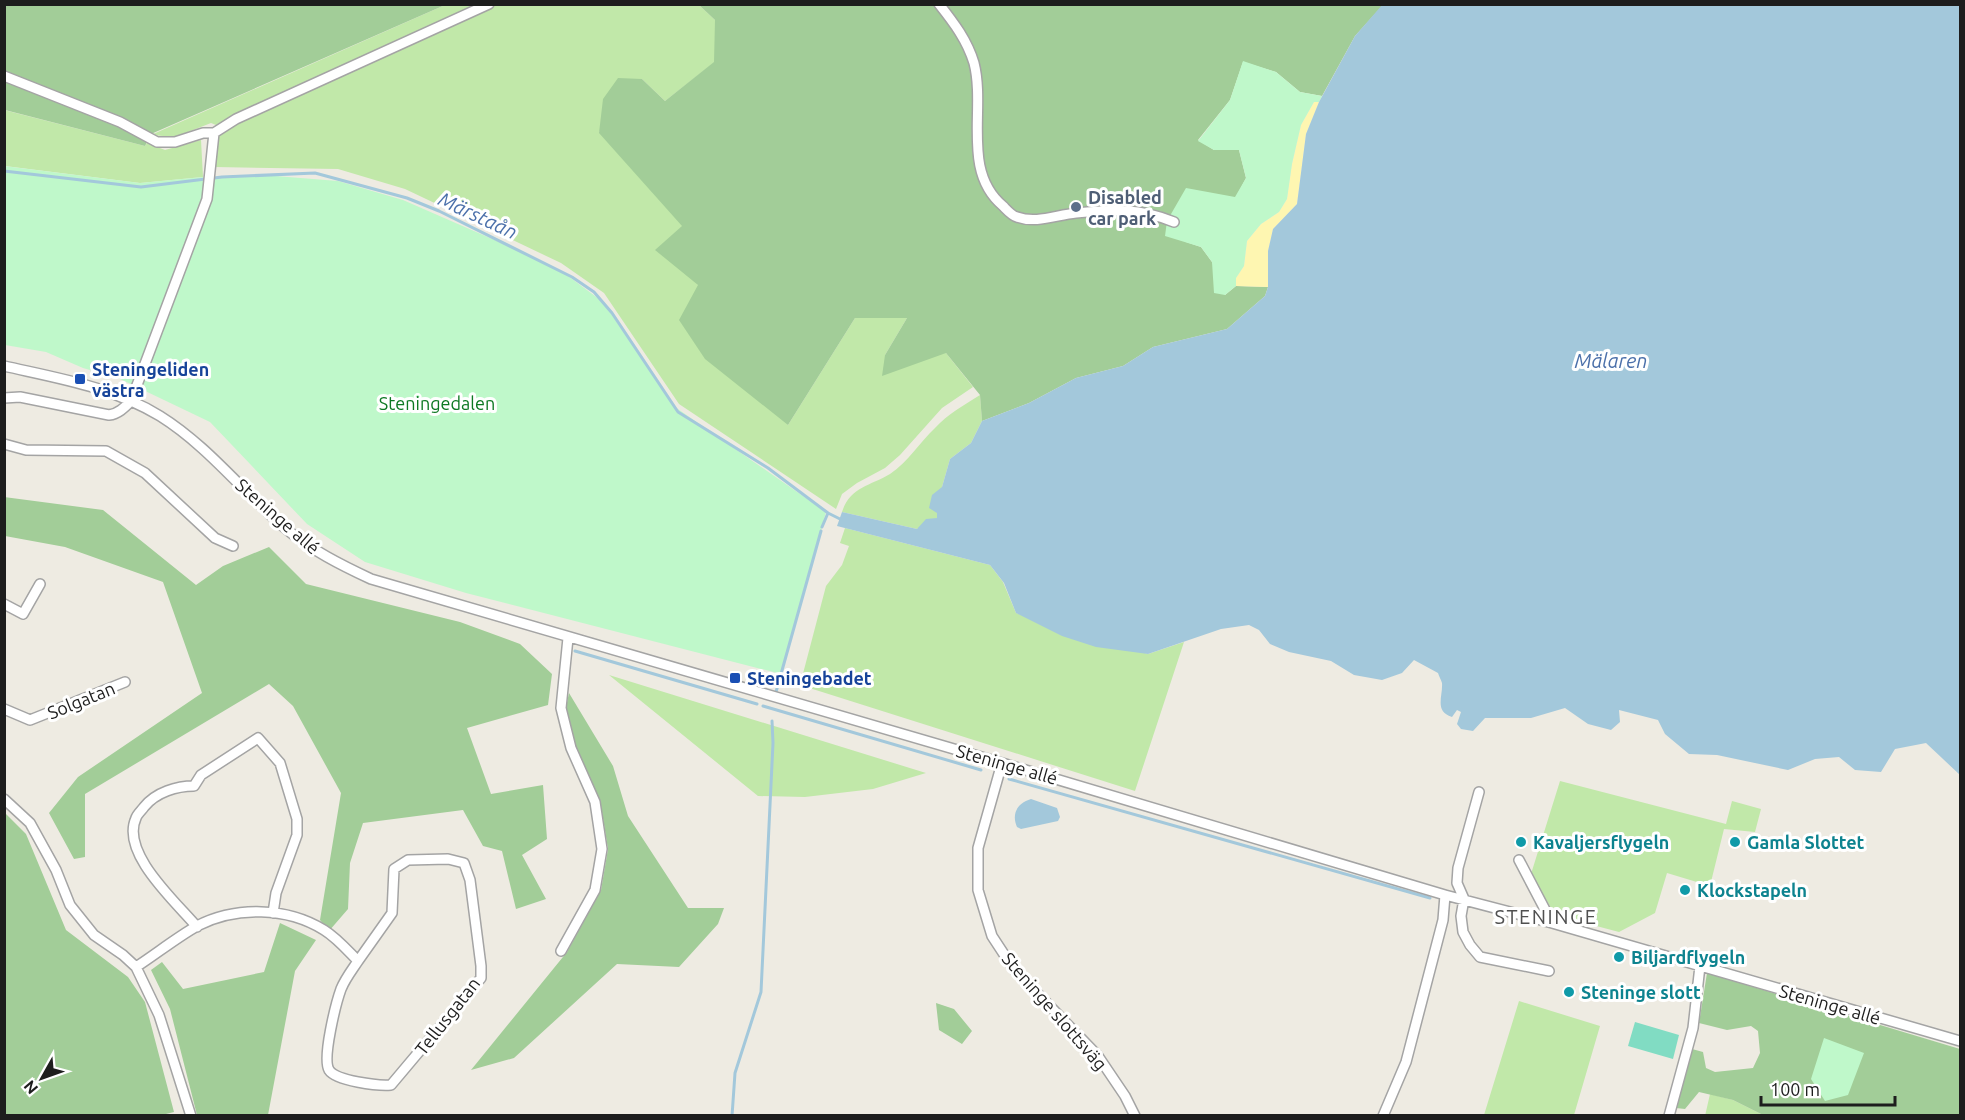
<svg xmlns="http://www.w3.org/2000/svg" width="1965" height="1120" font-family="Ubuntu,sans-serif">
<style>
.grass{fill:#c1e8a9}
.forest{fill:#a2cd98}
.sand{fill:#fef6b1}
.park{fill:#bff8ca}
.pitch{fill:#81dcc3}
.water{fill:#a3c8db}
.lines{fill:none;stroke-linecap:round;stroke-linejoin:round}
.stream{stroke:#a3c8db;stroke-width:3}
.street-casing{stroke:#a4a4a4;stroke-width:12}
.street{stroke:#fff;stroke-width:9}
.service-dot{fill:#5c6f8a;stroke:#fff;stroke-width:2}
.transit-dot{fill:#1a4fb4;stroke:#fff;stroke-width:2}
.culture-dot{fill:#0f9aa8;stroke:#fff;stroke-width:2}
.labels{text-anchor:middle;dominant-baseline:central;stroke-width:6;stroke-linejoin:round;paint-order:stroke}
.service-label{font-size:18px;font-weight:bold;fill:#4e5e75;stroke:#fff;text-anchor:start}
.transit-label{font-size:18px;font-weight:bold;fill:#164399;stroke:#fff;text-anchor:start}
.park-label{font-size:18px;fill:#0d7822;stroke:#fff}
.street-label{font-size:18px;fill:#1d1d1d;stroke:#fff}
.culture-label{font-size:18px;font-weight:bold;fill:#0d838f;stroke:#fff;text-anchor:start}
.water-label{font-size:20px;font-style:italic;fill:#4b70aa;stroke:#fff}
.neighbourhood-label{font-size:20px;letter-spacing:1.5px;fill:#505050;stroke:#fff}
</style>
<rect width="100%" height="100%" fill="#eeebe2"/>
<path class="grass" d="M445,5h254l16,15v42l-50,39 -23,-22 -43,53 84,94 15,59 90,140 67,-107h52l-22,37 61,-2 27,34 -31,21 -42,47 -15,13 -28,15 -15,11 -6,15 -157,-105 -75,-111 -43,-30 -156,-74 -67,-20 -123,-2 2,-30 9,-8 -15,-6 -36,14 -24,-2z
M4,110l141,36 2,-3 18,7 36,-10 2,37 -63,6 -135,-17z
M980,395l2,26 -11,22 -21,16 -8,28 -5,31 -20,11 -75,-17c8,-25 28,-26 48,-38 19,-13 29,-31 45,-46 13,-14 29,-23 45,-33z
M845,528l145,37 13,17 13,31 132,41 36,-12 -49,149 -335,-106 26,-99 16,-21 7,-19 -9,-3z
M609,675l317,98 -53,16 -68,8 -47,-1z
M1560,781l166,43 6,-23 29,8 -6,23 -31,-3 -14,57 -43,-13 -12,40 -36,19 -64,-17 -24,-41z
M1519,1001l81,25 -26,89h-90z
M1710,1094l23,6 30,15 -58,1z"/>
<path class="forest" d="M4,5h441l-294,129 -6,12 -140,-36z
M699,5h684l-28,31 -33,60 -22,-4 -24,-20 -33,-10 -13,38 -32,40 16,10h25l7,28 -10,19 -50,45 15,5 11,15 13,33 11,-9 32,1 -3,9 -38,33 -74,18 -30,19 -47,12 -47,25 -47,18 -2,-26 -34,-42 -64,23 3,-21 22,-37h-52l-67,107 -83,-66 -26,-39 19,-35 -43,-35 27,-24 -83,-93 4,-34 15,-21 24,1 23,22 49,-39 1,-42z
M4,497l99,13 93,75 27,-19 46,-19 37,37 154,38 60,22 32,30 -4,31 -81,23 24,66 52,-9 4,54 -25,16 24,44 -30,10 -14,-58 -19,-5 -20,-36 -100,13 -13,40 -2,46 -19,22 -9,-11 21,-127 -48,-87 -24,-22 -184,110v63l-11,2 -25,-46 29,-36 124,-84 -39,-111 -98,-35 -60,-11z
M569,693l44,73 15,50 60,92h36l-6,16 -39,43 -62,-3 -103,94 -43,12 96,-118 34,-62 7,-41 -8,-49 -24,-53 -10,-40z
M5,813l21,21 40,96 62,47 17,25 29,110 -16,4 -153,-1z
M280,923l36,17 -21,31 -27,144h-71l-27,-106 -19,-39 11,-8 21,27 81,-17z
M1707,973l253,76v66h-197l-30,-15 -34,-8 -14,17 -9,-1 16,-59 11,3 3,16 9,4 38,-4 7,-15 -2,-22 -7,-5 -24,4 -28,-7z
M936,1003l18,6 18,22 -10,13 -23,-14z"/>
<path class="sand" d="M1314,102h5l-13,32 -9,70 -24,25 -5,22v36l-32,-1v-8l8,-12 3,-25 14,-17 18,-12 8,-13 5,-35 9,-39z"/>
<path class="park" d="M1243,61l33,11 24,20 22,4 -3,6h-5l-13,23 -9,39 -5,35 -8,13 -18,12 -14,17 -3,25 -8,12v8l-11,9 -11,-2 -2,-31 -11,-15 -36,-11 2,-15 19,-33 49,9 11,-19 -7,-28h-25l-16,-9 32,-41z
M4,166l136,17 63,-6 1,12h9v-11l50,-3 75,6 65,19 112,49 49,24 39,29 72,105 151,105 -45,162 -315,-81 -101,-31 -58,-38 -97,-102 -92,-44 -35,-10 -37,-16 -41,-7z
M1824,1038l40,15 -16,42 -23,6 -14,-22z"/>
<path class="pitch" d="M1635,1022l44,13 -6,24 -45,-13z"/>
<path class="water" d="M1383,4l577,1v770l-34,-32 -31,6 -14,23 -26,-2 -16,-13 -24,2 -27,11 -71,-15 -28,-1 -24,-20 -7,-14 -39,-10 1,12 -9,8 -23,-6 -23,-16 -34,10h-46l-12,13 -12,-2 -4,-5 4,-12 -4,-2 -5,7c-18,-6 -9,-20 -10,-34 -1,-3 -3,-7 -4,-10l-24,-13 -12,13 -20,7 -28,-5 -23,-14 -42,-9 -19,-8 -11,-14 -10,-5 -28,4 -73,25 -52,-7 -34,-11 -46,-23 -12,-30 -14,-18 -153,-39 5,-14 75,17 9,-10 11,-1v-5l-8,-5 3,-13 10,-8 8,-28 21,-16 11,-22 47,-18 47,-25 47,-12 30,-19 74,-18 38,-33 3,-9v-36l5,-22 24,-25 9,-70 13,-32 36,-66z
M1031,799l26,9 3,9 -2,4 -37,8 -4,-2c-6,-14 1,-24 14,-28z"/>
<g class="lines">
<path class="stream" d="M4,171l137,16 81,-10 93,-4 92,25 32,13 133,66 22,15 18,21 66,99 90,56 60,45 12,6
M822,527l6,-14
M575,651l182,53
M776,692l45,-161
M763,706l218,64
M1009,779l421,119
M732,1116l3,-43 26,-81 12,-249 -1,-22"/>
<g class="street-casing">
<path id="street" d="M939,4c15,19 28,36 35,59 12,47 -13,108 29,143 4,4 9,10 14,11 19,7 39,-2 59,-4 36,-4 64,-5 98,9
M4,76l116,46 37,20h18l28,-9h11
M4,366c53,12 109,21 156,50 48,30 83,76 125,112 26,22 56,37 86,51l631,184 443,132 -2,25 -37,142 -23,54
M4,398l16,-1 89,18c9,-1 15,-7 22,-14l76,-202 7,-66 22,-14 253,-115
M4,444l22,6 80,1 39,22 70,65 18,8
M4,604l19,10 17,-30
M4,709l26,11 95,-38
M1002,763l-24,85v42l14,46 21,32 85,88 27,40 10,20
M1479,792l-21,76 -1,15 7,16 -3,17 2,16 7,13 10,12 69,14
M4,799l26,24 26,47 14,35 24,30 29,20 13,12 23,48 32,101
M1519,860l33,63
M1445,895l107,28 408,118
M197,927c-21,-25 -77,-74 -61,-109 1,-4 6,-8 8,-11 12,-15 33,-21 50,-21l7,-11 57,-37 22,25 17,56v16l-21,58 -3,20
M561,951l34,-61 7,-41 -7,-47 -24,-54 -10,-40 7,-70
M136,967c20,-13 40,-29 61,-41 39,-20 90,-19 127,4 13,8 24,21 34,31 -6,9 -13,18 -17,28 -5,14 -19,69 -12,81 7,11 49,16 62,15l90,-107v-12l-11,-86 -6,-17 -16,-4 -40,1 -14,9 -2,44 -34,48
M1669,1116l24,-88 7,-62"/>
</g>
<use href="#street" class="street"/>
</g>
<circle class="service-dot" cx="1076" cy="207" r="6"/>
<g class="transit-dot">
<rect x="74" y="373" width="12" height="12" rx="3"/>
<rect x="729" y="672" width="12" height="12" rx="3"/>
</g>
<g class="culture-dot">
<circle cx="1521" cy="842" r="6"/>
<circle cx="1735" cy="842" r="6"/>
<circle cx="1685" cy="890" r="6"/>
<circle cx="1619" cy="957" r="6"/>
<circle cx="1569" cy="992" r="6"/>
</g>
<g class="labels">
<g class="service-label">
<text x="1088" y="197">Disabled<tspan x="1088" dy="21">car park</tspan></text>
</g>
<g class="transit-label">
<text x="92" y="369">Steningeliden<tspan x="92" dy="21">västra</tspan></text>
<text x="747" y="678">Steningebadet</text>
</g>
<g class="park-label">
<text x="437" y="403">Steningedalen</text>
</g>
<g class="street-label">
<text transform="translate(278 516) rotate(41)">Steninge allé</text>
<text transform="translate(81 700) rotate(-22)">Solgatan</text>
<text transform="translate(1007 764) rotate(16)">Steninge allé</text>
<text transform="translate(1830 1004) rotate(16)">Steninge allé</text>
<text transform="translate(1055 1011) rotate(49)">Steninge slottsväg</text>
<text transform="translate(447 1016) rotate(-52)">Tellusgatan</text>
</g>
<g class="culture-label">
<text x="1533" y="842">Kavaljersflygeln</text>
<text x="1747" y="842">Gamla Slottet</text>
<text x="1697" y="890">Klockstapeln</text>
<text x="1631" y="957">Biljardflygeln</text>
<text x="1581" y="992">Steninge slott</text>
</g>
<g class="water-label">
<text transform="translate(478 215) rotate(25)">Märstaån</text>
<text x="1611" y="360">Mälaren</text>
</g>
<g class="neighbourhood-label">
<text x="1546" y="916">STENINGE</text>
</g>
</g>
<rect width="1965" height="1120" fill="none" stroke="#1d1d1d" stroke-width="12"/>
<g transform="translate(42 1078) rotate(230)" stroke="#ffffff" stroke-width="4.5" paint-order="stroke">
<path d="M0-4.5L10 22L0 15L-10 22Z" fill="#1d1d1d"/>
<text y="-9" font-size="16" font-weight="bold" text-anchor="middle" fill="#1d1d1d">N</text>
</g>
<path d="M1761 1096v9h134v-9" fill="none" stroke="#1d1d1d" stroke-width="3"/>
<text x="1770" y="1096" font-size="18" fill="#1d1d1d" stroke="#ffffff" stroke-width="4.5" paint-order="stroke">100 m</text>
</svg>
